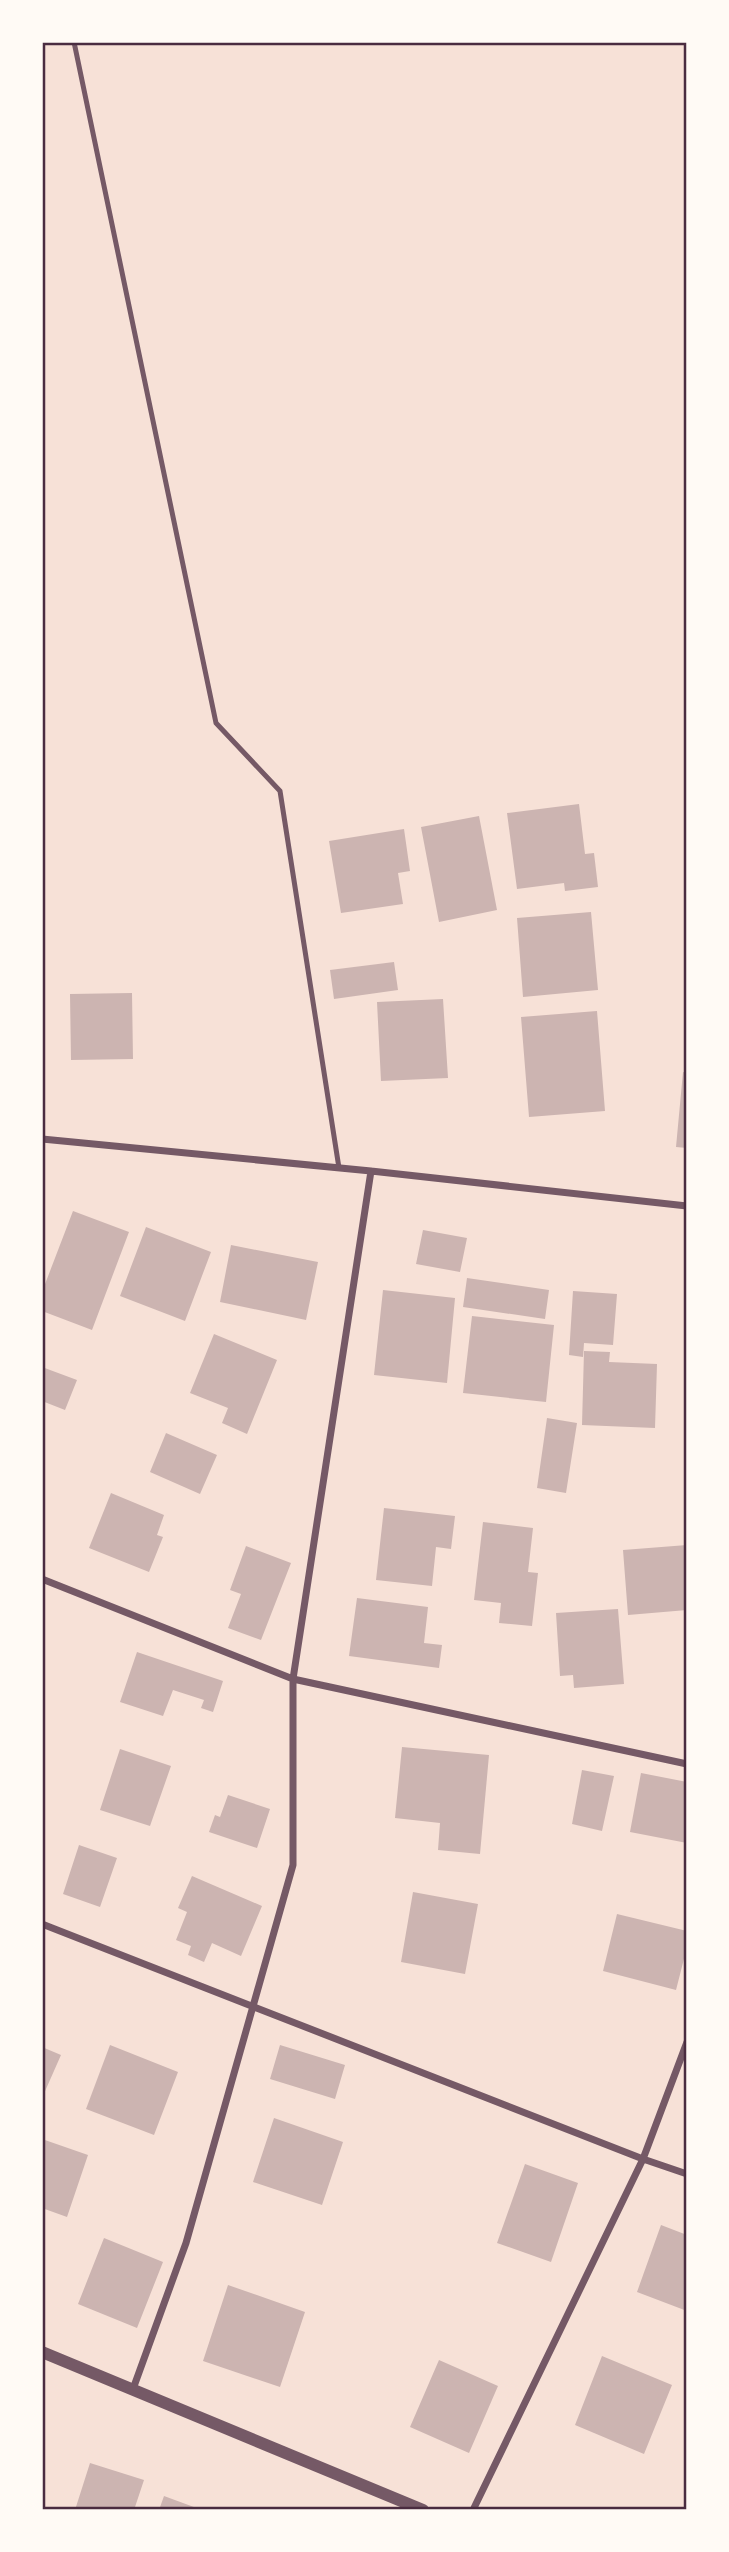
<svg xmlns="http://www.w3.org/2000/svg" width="729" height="2552" font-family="Literata,serif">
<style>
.building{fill:#ccb4b1}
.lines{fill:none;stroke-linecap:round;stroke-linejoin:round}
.service{stroke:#755966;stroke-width:5}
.minor{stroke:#755966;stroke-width:7}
.tertiary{stroke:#755966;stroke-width:12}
.neatline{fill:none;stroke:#4a2c40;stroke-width:2.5}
</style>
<rect width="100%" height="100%" fill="#f7e1d7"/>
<path class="building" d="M579,804l6,50 9,-1 4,34 -33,4 -1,-8 -47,6 -10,-76z
M479,816l18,94 -58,12 -18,-95z
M404,829l6,42 -12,2 5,31 -62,9 -12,-72z
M591,912l7,78 -75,7 -6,-79z
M394,962l4,28 -64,9 -4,-29z
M132,993l1,66 -62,1 -1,-66z
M443,999l5,79 -67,3 -4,-79z
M597,1011l8,100 -76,6 -8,-100z
M683,1072l4,1v75l-11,-1z
M73,1211l56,21 -37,98 -50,-19v-19z
M146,1227l65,25 -26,69 -65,-25z
M423,1230l44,8 -7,34 -44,-8z
M231,1245l87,17 -12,58 -86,-18z
M467,1278l82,12 -4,29 -82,-12z
M383,1290l72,8 -8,85 -73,-8z
M573,1291l44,3 -4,51 -29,-2 -1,14 -14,-2z
M472,1316l82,9 -8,77 -83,-9z
M214,1334l63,26 -30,74 -25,-11 6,-15 -38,-15z
M584,1351l26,1 -1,10 48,2 -2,64 -73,-3z
M42,1367l35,13 -12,30 -23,-9z
M547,1418l30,5 -11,70 -29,-5z
M166,1433l51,22 -17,39 -50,-22z
M111,1493l53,22 -7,20 6,2 -14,35 -60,-24z
M384,1508l71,8 -4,33 -15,-2 -4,39 -56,-6z
M483,1522l50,6 -5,44 10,1 -6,53 -33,-3 2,-20 -27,-3z
M687,1545v65l-59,5 -5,-65z
M246,1546l45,17 -30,77 -33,-12 13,-34 -11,-4z
M357,1598l71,9 -4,36 18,2 -3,23 -90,-12z
M618,1609l6,75 -50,4 -1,-13 -13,1 -4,-63z
M137,1652l86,29 -10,31 -12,-4 3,-8 -31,-10 -10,26 -43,-14z
M402,1747l87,8 -9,99 -42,-4 2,-27 -45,-5z
M120,1749l51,17 -21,60 -50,-16z
M582,1770l32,6 -12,55 -30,-7z
M641,1773l46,9v61l-57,-11z
M228,1795l42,14 -13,39 -48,-16 6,-17 5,2z
M79,1845l38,13 -17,49 -37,-13z
M192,1876l70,30 -21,50 -29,-13 -8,19 -16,-7 3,-9 -15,-6 11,-28 -9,-4z
M413,1892l65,12 -13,70 -64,-12z
M617,1914l70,17v16l-11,43 -73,-19z
M110,2045l68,27 -24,63 -68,-26z
M280,2045l65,20 -10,34 -65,-20z
M42,2047l19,8 -19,43z
M274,2118l69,24 -21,63 -69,-23z
M42,2139l46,16 -21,62 -25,-9z
M525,2164l53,19 -27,79 -54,-19z
M661,2225l26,10v76l-50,-19z
M104,2238l59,24 -26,66 -59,-24z
M228,2285l77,27 -25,75 -77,-26z
M602,2356l70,29 -28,69 -69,-29z
M439,2360l59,26 -29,67 -59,-26z
M90,2463l54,17 -10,30h-59z
M164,2496l38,14h-43z"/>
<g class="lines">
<path class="service" d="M74,42l142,681 64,68 59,377"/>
<path class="minor" d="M42,1139l329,32 316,35
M42,1579l251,100 394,85
M42,1924l601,235 44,15
M133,2389l53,-146 107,-378v-186l78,-508
M473,2510l170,-351 44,-117"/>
<path class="tertiary" d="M42,2352l381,158"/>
</g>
<rect width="729" height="2552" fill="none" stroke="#fffaf5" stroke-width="88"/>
<rect x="44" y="44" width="641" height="2464" class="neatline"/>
</svg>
